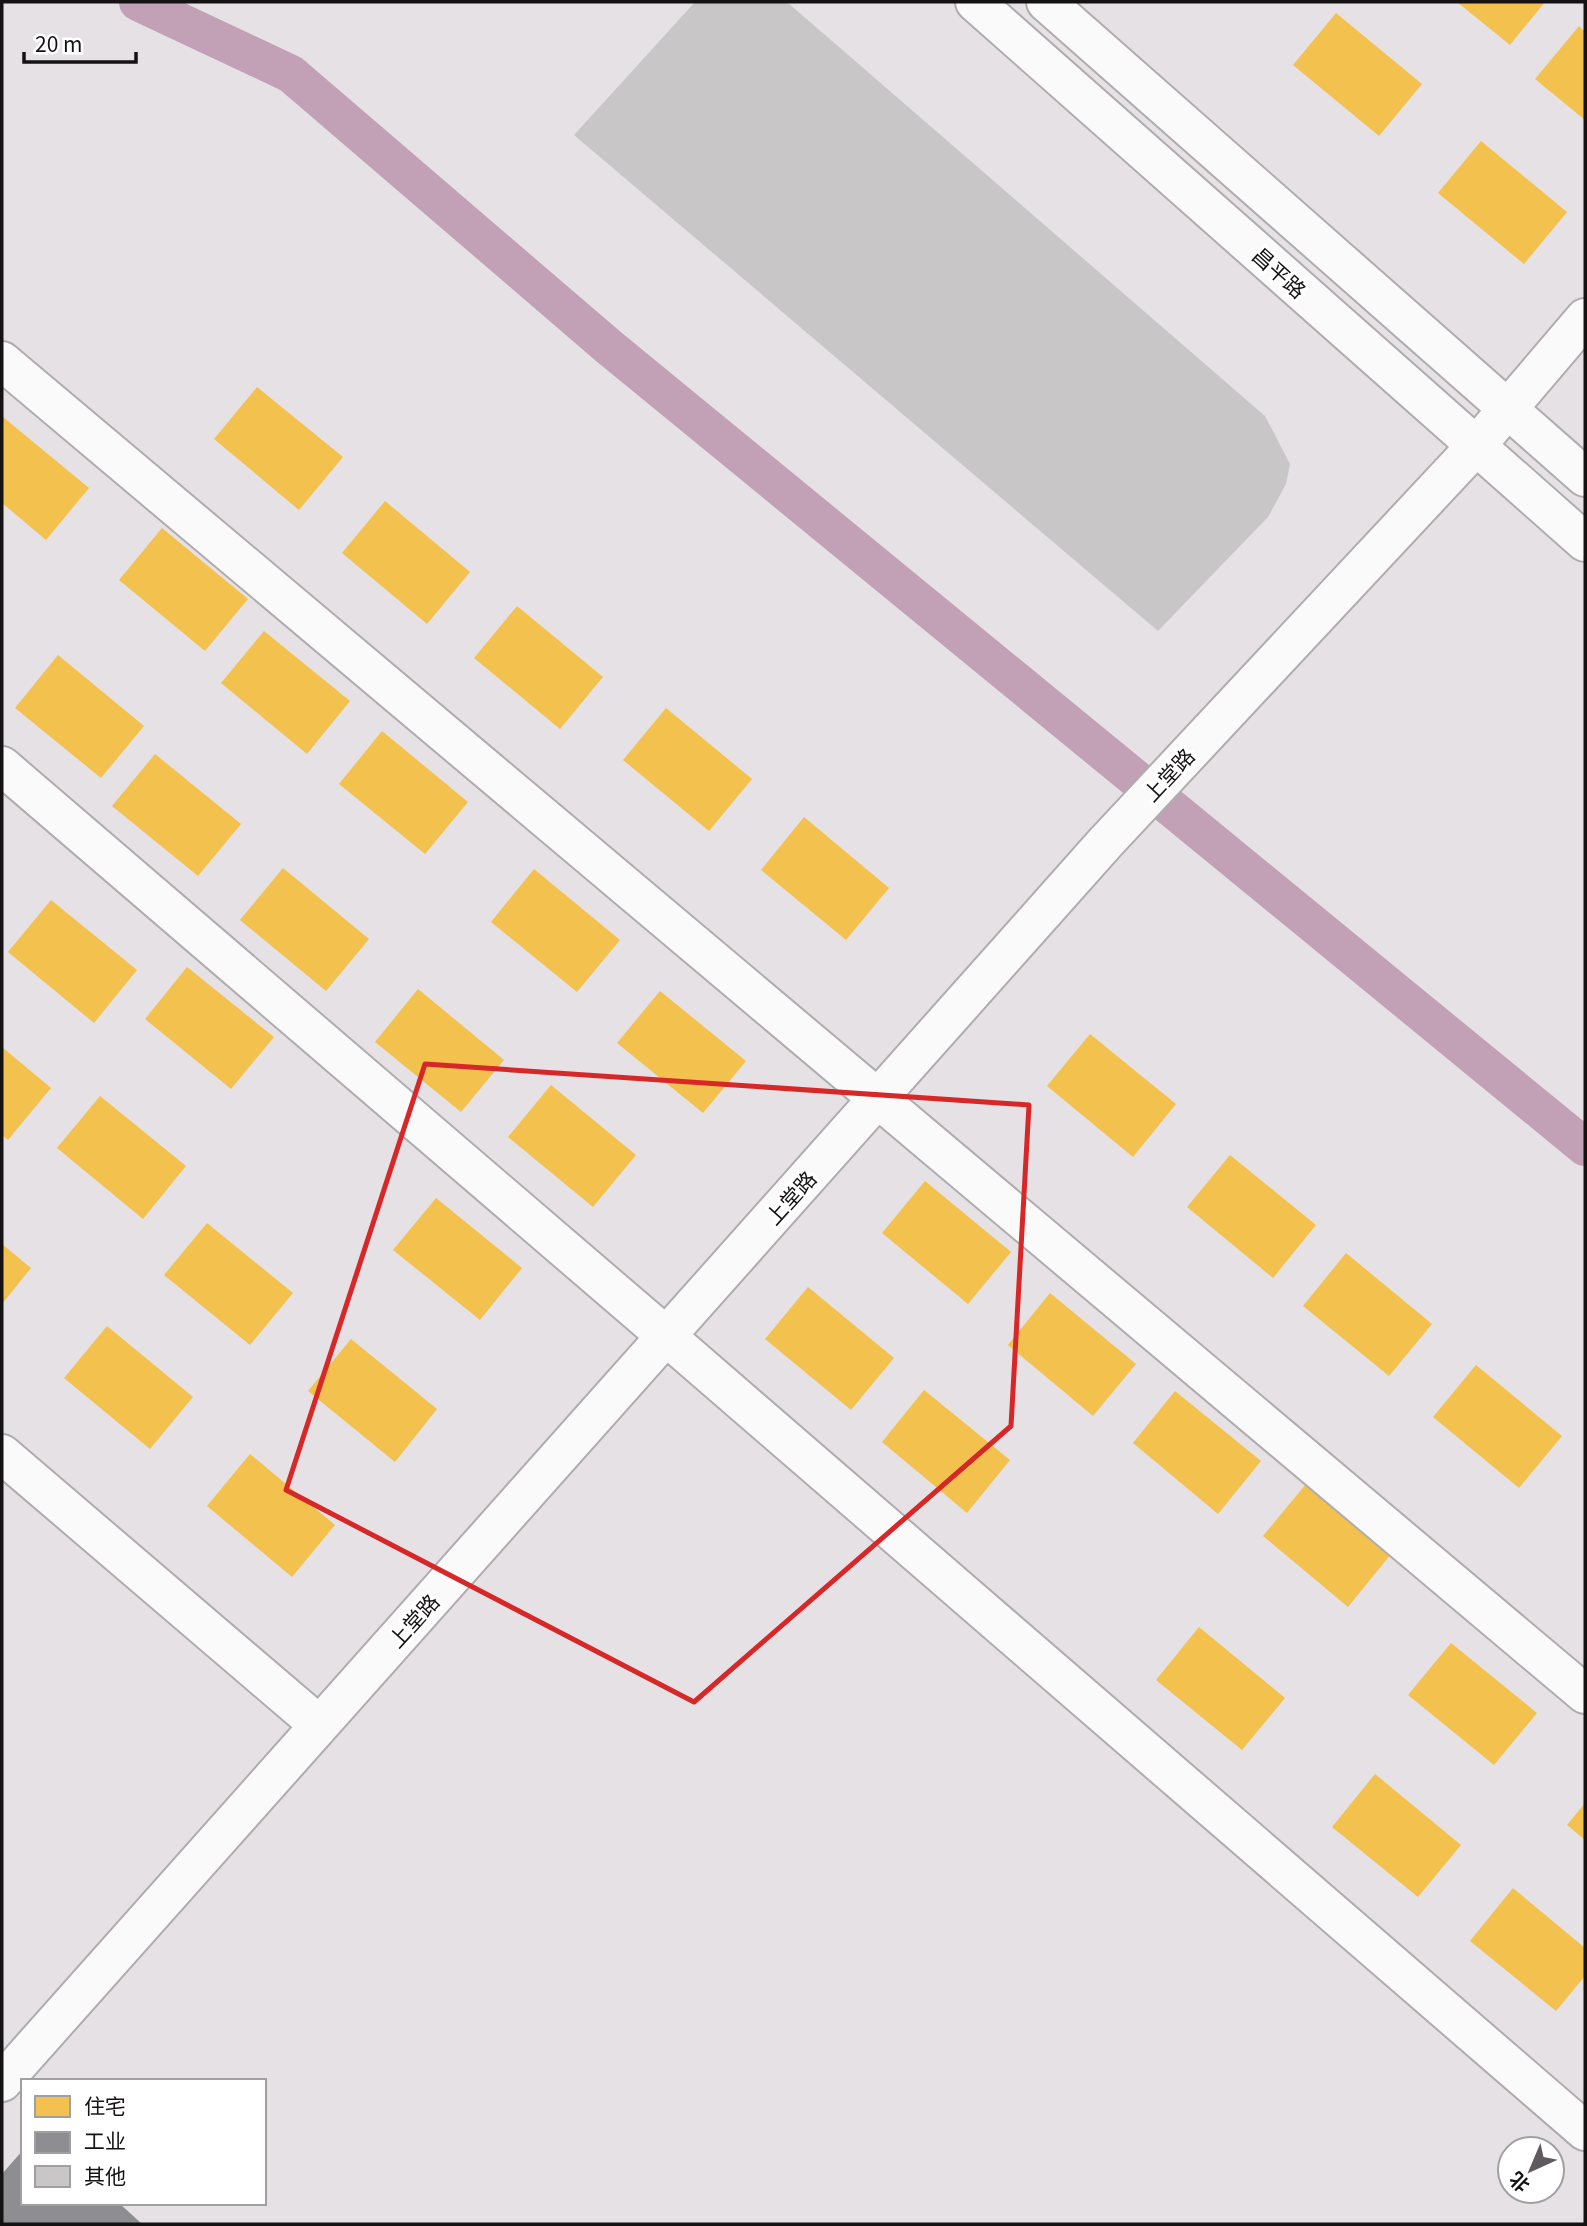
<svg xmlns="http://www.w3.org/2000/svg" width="1587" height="2226" font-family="Georgia,'Noto Sans SC',serif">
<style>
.homes{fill:#f2c14e}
.industry{fill:#8d8d92}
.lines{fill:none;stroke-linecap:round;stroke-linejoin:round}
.canal{stroke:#c2a0b6;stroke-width:38}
.building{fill:#c9c6c8}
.minor-casing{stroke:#b0acae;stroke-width:42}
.major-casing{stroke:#b0acae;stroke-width:42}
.minor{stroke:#fbfafb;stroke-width:38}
.major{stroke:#fbfafb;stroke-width:38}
.marked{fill:none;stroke:#d62828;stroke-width:5;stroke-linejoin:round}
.labels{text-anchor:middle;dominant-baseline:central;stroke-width:7;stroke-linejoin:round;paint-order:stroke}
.street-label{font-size:21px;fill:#151214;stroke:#fff}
</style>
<rect width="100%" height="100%" fill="#e6e1e4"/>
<path class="homes" d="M1457,2h88l-35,43z
M1336,13l86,71 -43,52 -86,-71z
M1579,26l6,6v88l-50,-41z
M1481,141l86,71 -43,52 -86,-71z
M257,387l86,70 -44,53 -85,-71z
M3,417l86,71 -43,52 -44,-37z
M385,501l85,71 -43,52 -85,-71z
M162,528l86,71 -43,52 -86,-71z
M517,606l86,71 -43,52 -86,-71z
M264,631l86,70 -43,53 -86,-71z
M58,655l86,71 -43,52 -86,-70z
M666,708l86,71 -43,52 -86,-71z
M382,731l86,71 -43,52 -86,-70z
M155,754l86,70 -43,52 -86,-70z
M804,817l85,71 -43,52 -85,-70z
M283,868l86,71 -43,52 -86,-71z
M534,869l86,71 -43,52 -86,-70z
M51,900l86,70 -43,53 -86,-71z
M187,967l87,70 -43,52 -86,-70z
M418,989l86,71 -43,52 -86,-70z
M660,991l86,70 -43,52 -86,-70z
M1090,1034l86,70 -43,53 -86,-71z
M2,1047l49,41 -43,52 -6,-5z
M551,1085l85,70 -43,52 -85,-70z
M100,1096l86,70 -43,53 -86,-71z
M1230,1155l86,70 -43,53 -86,-71z
M925,1181l86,71 -43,52 -86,-71z
M436,1198l86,70 -42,52 -87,-70z
M207,1223l86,70 -43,52 -86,-70z
M2,1244l29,24 -29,36z
M1346,1253l86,71 -43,52 -86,-70z
M808,1287l86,71 -43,52 -86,-71z
M1050,1293l86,71 -43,52 -85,-71z
M107,1326l86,71 -43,52 -86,-71z
M351,1339l86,70 -42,53 -87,-71z
M1476,1365l86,71 -43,52 -86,-71z
M924,1390l86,70 -43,53 -85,-71z
M1175,1391l86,70 -43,53 -85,-71z
M250,1454l85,71 -43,52 -85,-71z
M1306,1484l85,70 -43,53 -85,-71z
M1199,1627l86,71 -43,52 -86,-70z
M1451,1643l86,70 -43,52 -86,-70z
M1375,1774l86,71 -43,52 -86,-70z
M1585,1803v37l-18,-15z
M1513,1888l72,60v28l-29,35 -86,-70z"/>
<path class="industry" d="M23,2150v53h96l23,21h-140v-50z"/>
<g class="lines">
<path class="canal" d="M138,2l153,72 318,273 976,800"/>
</g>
<path class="building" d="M695,2h92l478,414 25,48 -4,20 -18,33 -110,114 -584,-496z"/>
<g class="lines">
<g class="minor-casing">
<path id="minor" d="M2,361l1583,1333
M2,766l664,570 919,795
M2,1454l317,271
M2,2082l1103,-1239 371,-397 109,-128"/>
</g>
<g class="major-casing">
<path id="major" d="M975,2l610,540
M1046,2l539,475"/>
</g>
<use href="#minor" class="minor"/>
<use href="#major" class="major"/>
</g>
<path class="marked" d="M425,1064l604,41 -18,321 -317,276 -408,-212z"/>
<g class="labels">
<g class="street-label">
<text transform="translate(1280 272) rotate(42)">昌平路</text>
<text transform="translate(1168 774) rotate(-47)">上堂路</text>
<text transform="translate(790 1197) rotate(-48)">上堂路</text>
<text transform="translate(413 1620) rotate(-48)">上堂路</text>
</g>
</g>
<rect width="1587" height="2226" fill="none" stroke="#151214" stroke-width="7"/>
<rect x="21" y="2079" width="245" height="126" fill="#ffffff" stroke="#a1a0a1" stroke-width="2"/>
<rect x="35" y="2096" width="35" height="21" fill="#f2c14e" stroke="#a1a0a1" stroke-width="2"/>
<text x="84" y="2114" font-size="21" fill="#151214">住宅</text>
<rect x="35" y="2132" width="35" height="21" fill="#8d8d92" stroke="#a1a0a1" stroke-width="2"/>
<text x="84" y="2149" font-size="21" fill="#151214">工业</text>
<rect x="35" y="2166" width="35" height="21" fill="#c9c6c8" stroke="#a1a0a1" stroke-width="2"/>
<text x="84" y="2184" font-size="21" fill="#151214">其他</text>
<g transform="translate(1531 2170) rotate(224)"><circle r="33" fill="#ffffff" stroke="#a1a0a1" stroke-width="2"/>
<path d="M0-5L12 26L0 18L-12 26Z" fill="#5e5a5d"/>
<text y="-10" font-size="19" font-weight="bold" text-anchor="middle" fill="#151214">北</text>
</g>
<path d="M24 52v10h112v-10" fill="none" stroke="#151214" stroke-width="3.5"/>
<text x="35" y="52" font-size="21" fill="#151214" stroke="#ffffff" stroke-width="5" paint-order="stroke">20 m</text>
</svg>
